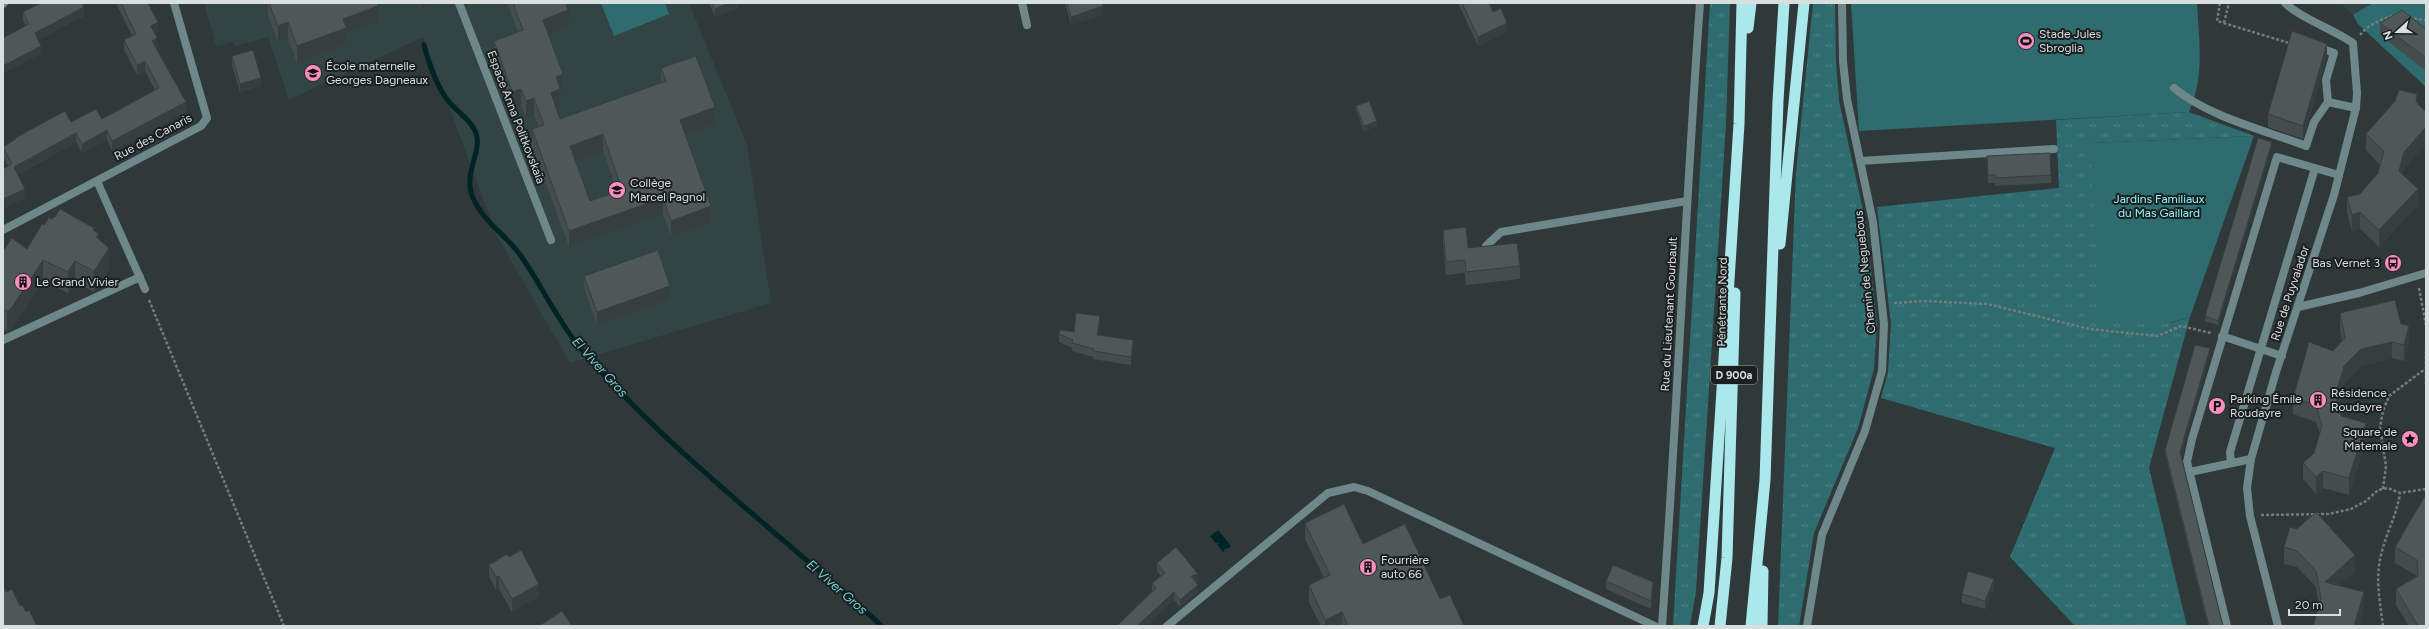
<svg xmlns="http://www.w3.org/2000/svg" width="2429" height="629" font-family="Figtree,sans-serif">
<style>
.built{fill:#334445}
.grass{fill:url(#grass-tufts)}
.green{fill:#2e6c70}
.water{fill:url(#water-ripples)}
.lines{fill:none;stroke-linecap:round;stroke-linejoin:round}
.stream{stroke:#002325;stroke-width:5}
.path{stroke:#747b7b;stroke-width:2.5;stroke-dasharray:3 2;stroke-linecap:butt}
.service{stroke:#6e8889;stroke-width:8}
.minor{stroke:#6e8889;stroke-width:8}
.trunk{stroke:#abe8ec;stroke-width:11}
.wall{fill:#444c4d;fill-rule:evenodd}
.shaded-wall{fill:#373e3e}
.building{fill:#4f5859;stroke:#373e3e;fill-rule:evenodd}
.labels{text-anchor:middle;dominant-baseline:central;stroke-width:4;stroke-linejoin:round;paint-order:stroke}
.shield{fill:#1b1f1f;stroke:#a0a5a5;stroke-width:1}
.shield-label{font-size:11px;font-weight:bold;fill:#d9dfdf}
.poi-label{font-size:12px;fill:#d9dfdf;stroke:#1b1f1f;text-anchor:start}
.street-label{font-size:12px;fill:#d9dfdf;stroke:#1b1f1f}
.park-label{font-size:12px;fill:#8ef4fb;stroke:#1b1f1f}
.water-label{font-size:13px;font-style:italic;fill:#6dd4db;stroke:#1b1f1f}
</style>
<defs>
<pattern id="grass-tufts" width="24" height="20" patternUnits="userSpaceOnUse"><rect width="24" height="20" fill="#2e6c70"/><path d="M3 7l-1-3M5 7V3M7 7l1-3M15 17l-1-3M17 17v-4M19 17l1-3" fill="none" stroke="#4c8184"/></pattern>
<pattern id="water-ripples" width="26" height="14" patternUnits="userSpaceOnUse"><rect width="26" height="14" fill="#002325"/><path d="M2 4q2-2 4 0t4 0M15 11q2-2 4 0t4 0" fill="none" stroke="#254244"/></pattern>
</defs>
<rect width="100%" height="100%" fill="#303939"/>
<path class="built" d="M204,3h485l58,142 24,158 -201,60 -73,-127 -74,-199 -134,63 -21,-63 -34,9 -1,-4 -17,4z
M2341,3h32l-20,12z"/>
<path class="grass" d="M1710,3h20l-4,121 -30,467 -6,35h-17z
M1813,3h22l1,58 3,40 27,123 11,100 -3,45 -16,59 -44,105 -15,93h-21l18,-454z
M2189,112l65,24 -164,7 81,180 19,-6 -41,151 38,158h-112l-65,-69 45,-109 -174,-50 7,-26 3,-48 -14,-117 182,-19 -3,-68z"/>
<path class="green" d="M601,3h64l4,11 -55,22z
M1851,3h346c2,39 8,72 -8,109l-330,19z
M2373,3h53v84l-68,-63 -5,-9z
M2254,136l-64,181 -28,8 -62,-3 -10,-179z"/>
<path class="water" d="M1218,530l13,16 -8,6 -13,-16z"/>
<g class="lines">
<path class="stream" d="M424,45c5,19 11,37 22,53 8,12 25,21 30,35 7,20 -15,41 -2,67 10,22 33,36 47,56 21,30 37,66 61,94 86,101 201,186 300,276"/>
<path class="path" d="M2220,3l-3,18 72,22 1,-2
M2409,18l17,2
M2224,23l5,-20
M2360,35c8,-10 23,-17 35,-20
M2419,288l7,37
M149,300l135,326
M1894,303l30,-2 63,3 103,25 68,7 23,-10 30,7
M2426,351v35
M2383,489l3,-23 -6,-39 3,-16 6,-15 36,-27
M2261,515l68,-1 22,-5 15,-8 12,-11 10,-2 12,5 26,-4
M2383,626c-3,-24 -8,-47 -2,-71 5,-22 16,-40 19,-62"/>
<path class="service" d="M459,3l92,237
M2318,47l16,6 -8,27 2,22 28,6
M2174,88c35,29 90,42 132,58l8,-24 14,-20
M1860,161l194,-12
M1486,246l15,-14 186,-31
M2222,336l60,20
M3,340l137,-63
M2231,463l-1,-11 85,-284
M2190,472l61,-13
M1167,626l161,-133 26,-6 14,4 287,135
M2227,626l-40,-164 5,-23 85,-282 62,18"/>
<path class="minor" d="M1022,3l5,22
M3,4l1,-1
M97,181l48,108
M3,230l198,-104 6,-8 -33,-115
M2298,307l61,-14 67,-20
M1662,626c15,-208 23,-415 38,-623
M1807,626l15,-91 43,-104 17,-60 2,-47 -11,-102 -26,-123 -4,-38 -1,-58
M2278,626l-28,-110 -3,-28 4,-29 25,-87 58,-177 22,-87 1,-15 -4,-50c-20,-14 -53,-25 -68,-40"/>
<path class="trunk" d="M1748,28l3,-25
M1780,244l24,-241
M1703,626l6,-33 30,-469 3,-121
M1720,626l7,-68 8,-265
M1751,626l14,-146 13,-379 6,-98
M1762,626l1,-55"/>
</g>
<path class="wall" d="M116,3h32l10,29 -3,1 2,15h-1l30,64 -74,39 -5,-11 -25,13 -6,-11 -58,33 7,23 -22,-41v-10l12,-7v-2l56,-16 31,-3 53,-29 -10,-19 -8,4 -13,-25v-10l8,-4z
M268,3h109l1,19 -32,12v10l-49,19 -9,-24 -10,4 -10,-27z
M419,3h17l-15,6z
M507,3h63v17h-2v7l-20,7 15,57 -3,1v14l-4,1 4,12 101,-36v-15l54,56 -30,10 26,89 -40,14 -8,-23 -94,33 -37,-101v-17l7,-2 -5,-12 -8,3 -5,-12 -9,2 -18,-51v-16l24,-9zM603,151l14,40 -27,10 -15,-40z
M709,3h31l-2,1v4l-23,9z
M1065,3h37l1,11 -32,11z
M1458,3h31l4,9 14,20 -29,14z
M23,12l61,4 -46,24 3,14 -18,-33z
M2380,23l46,6v42l-46,-36z
M232,56l29,30 -21,6 -8,-27z
M2327,56l-24,83 -35,-12v-13z
M2417,103l9,9v32l-22,24 -1,6 15,31 -39,42 -19,-18 -8,3 -5,-19v-16l13,-3 18,-21 2,-8 -14,-15v-16z
M1356,106l21,20 -13,5 -8,-21z
M2272,146l-54,179 -13,-4v-5z
M1987,156l64,19v8l-56,3v-3h-7z
M51,219l43,11 5,9 10,30 -15,23 -19,-10 -7,11 -25,-12 -32,49 -4,2 -4,-2v-80h1l23,-1 17,-24z
M1443,230l25,18 52,18v13l-54,6 -1,-12 -19,2 -3,-32z
M584,276l86,23 -73,26 -13,-37z
M2340,313l61,11 8,19 -5,18 -12,-3 -31,8 -17,17 -6,22 3,11 25,24 -17,55 -26,-7 -7,6 -13,-15v-16l11,-10 6,-19 -4,-12 -23,-8v-16l49,-57 -2,-11z
M1100,324l-2,11 35,13 -2,17 -38,-6v-2l-21,-6v-3l-13,-6v-8l15,-2z
M2210,352l-29,102 42,172h-15l-43,-172v-4z
M2426,496v130h-17l-13,-21v-16l21,-13 -22,-13v-16z
M1305,523l58,21 77,55 24,27h-143l-12,-24v-17l15,-7 -19,-39z
M2290,527l65,44 -16,14 25,23 -45,-3 -3,-18 -19,-20 -13,-3v-17z
M509,557l30,39 -27,16 -13,-23 -3,1 -7,-13v-12z
M1157,563l41,18 -3,1 3,11 -18,14 -6,-7 -29,26h-28l35,-35v-8l9,-7 -4,-5z
M1606,581l47,9 -2,19 -45,-20z
M1994,588l-9,21 -23,-6v-9z"/>
<path class="shaded-wall" d="M421,3h15l-15,6z
M728,3h12l-2,1v4l-23,9v-8z
M570,4v16h-2v7l-25,9v-16l23,-15z
M378,6v16l-32,12v10l-49,19v-17l46,-27z
M1103,6v8l-32,11v-8z
M84,7v9l-49,26v-9z
M158,22v10l-7,3v-9z
M288,22v17l-10,4v-17z
M1507,23v9l-29,14v-9z
M157,38v10l-5,2v-9z
M2327,44v12l-24,83v-13z
M41,46v8l-38,20v-8z
M145,61v10l-8,4v-10z
M563,74v17l-3,1v14l-9,3v-16l5,-16z
M261,78v8l-21,6v-8z
M521,89v17l-9,2v-16z
M534,98v17l-8,3v-17z
M186,102v10l-74,39v-10z
M715,107v17l-35,12v-16z
M1377,121v5l-13,5v-5z
M2426,127v17l-22,24 -5,20v-17l5,-19z
M107,130v10l-25,13v-9z
M76,133v9l-62,35v-10z
M603,134v17l-33,12v-17z
M2272,142v4l-54,179v-4z
M25,189v9l-22,11v-10z
M2418,189v16l-39,42v-17z
M663,198v16l-94,33v-16z
M711,206v17l-40,14v-16z
M2360,212v17l-8,3v-17z
M99,234v21l-3,-18z
M109,248v21l-15,23v-21z
M43,260v21l-32,49 -4,2v-21z
M75,261v21l-7,11v-21z
M670,286v13l-73,26v-13z
M1100,316v8l-3,19v-8z
M2409,326v17l-5,18v-16z
M1133,340v8l-2,17v-8z
M2392,342v16l-31,8 -17,17 -9,30v-17l9,-30 17,-17z
M2210,348v4l-30,104v-4z
M2366,423v17l-17,55v-17z
M2323,471v17l-7,6v-17z
M2355,555v16l-30,27v-16z
M1198,574v7l-7,3v-8z
M499,576v13l-3,1v-13z
M1994,579v9l-9,21v-8z
M1653,582v8l-2,19v-8z
M539,584v12l-27,16v-13z
M1198,585v8l-18,14v-7z
M1174,592v8l-29,26h-8z
M2364,592v16l-5,18h-5z
M1342,612v14h-17v-6z"/>
<path class="building" d="M41,3h41l2,4 -49,26 6,13 -38,20v-28l26,-14 -6,-12z
M121,3h27l10,19 -7,4 6,12 -5,3 34,61 -74,39 -5,-11 -25,14 -6,-11 -62,34 11,22 -22,10v-30l9,-5 -9,-17 13,-8 -1,-1 50,-27 6,11 25,-13 6,10 57,-31 -14,-27 -8,4 -13,-25 12,-6z
M269,3h108l1,3 -35,13 3,9 -49,18 -9,-24 -10,4z
M513,3h57v1l-4,1 2,5 -25,10 20,54 -7,3 4,12 -9,4 9,26 106,-38 -5,-13 35,-12 19,51 -35,13 31,86 -40,15 -8,-23 -94,33 -37,-102 12,-4 -10,-27 -8,3 -5,-12 -9,3 -18,-51 29,-11zM603,134l19,56 -32,11 -20,-55z
M712,3h16l-13,6z
M1067,3h35l1,3 -32,11z
M1462,3h27l4,9 8,-4 6,15 -29,14z
M2402,10l24,19v29l-46,-35z
M2292,31l35,13 -24,82 -35,-12z
M253,50l8,28 -21,6 -8,-28z
M2399,90l18,4 -1,8 10,10v15l-22,25 -5,19 19,18 -39,41 -19,-18 -8,3 -5,-18 13,-3 18,-21 6,-22 -18,-17 29,-33z
M1369,101l8,20 -13,5 -8,-20z
M2258,138l14,4 -54,179 -13,-5z
M2050,153l1,22 -56,3v-3h-7l-1,-19z
M60,209l34,19 -1,2 6,4 -3,3 13,11 -15,23 -19,-10 -7,11 -25,-12 -32,49 -4,2 -4,-2v-59h1l8,-12 15,11 15,-25 2,1 5,-8 2,2 4,-2z
M1466,227l2,21 49,-5 3,23 -54,6 -1,-12 -19,2 -3,-32z
M658,250l12,36 -73,26 -13,-36z
M2395,300l6,24 8,2 -5,19 -12,-3 -31,7 -17,17 -9,30 6,20 25,7 -17,55 -26,-7 -7,6 -13,-14 11,-10 8,-27 -6,-21 -23,-7 16,-56 24,9 12,-13 -5,-25z
M1076,313l24,3 -3,19 36,5 -2,17 -38,-6 1,-2 -22,-6 1,-3 -14,-6 1,-4 14,2z
M2195,345l15,3 -30,104 43,174h-14l-44,-176z
M2425,496h1v130h-8l-22,-37 22,-13 -1,-16 -22,-13z
M1344,504l19,40 42,-20 35,75 10,-4 14,31h-116l-6,-14 -17,8 -16,-35 21,-10 -25,-52z
M2316,512l39,43 -30,27 39,10 -10,34h-41l8,-28 -5,-27 -19,-20 -13,-4 6,-20 7,2z
M1176,547l22,27 -7,2 7,9 -18,15 -6,-8 -37,34h-20l39,-38 -4,-5 13,-10 -8,-10z
M521,550l18,34 -27,15 -13,-23 -3,1 -7,-12 18,-11 2,3z
M1613,565l40,17 -2,19 -45,-20z
M1968,571l26,8 -9,22 -23,-7z
M3,586l3,6 6,-3 8,17 2,-1 4,7 3,-2 8,16h-34z
M562,611l10,15h-33z"/>
<defs>
<g id="stadium-disc" transform="scale(0.9)"><circle r="9.5" fill="#fc8fc2" stroke="#1b1f1f"/><path d="M0-5a6.5 5 0 1 0 0 10a6.5 5 0 1 0 0-10ZM-3.5-1.8h7v3.6h-7Z" fill="#111"/></g>
<g id="school-disc" transform="scale(0.9)"><circle r="9.5" fill="#fc8fc2" stroke="#1b1f1f"/><path d="M0-5L7-2L0 1L-7-2ZM-4 1L0 2.5L4 1V4Q0 6-4 4Z" fill="#111"/></g>
<g id="bus-disc" transform="scale(0.9)"><circle r="9.5" fill="#fc8fc2" stroke="#1b1f1f"/><path d="M-5-6H5V4H4V6H2V4H-2V6H-4V4H-5ZM-3.5-4V0h7V-4ZM-3.5 1.2v1.5H-2V1.2ZM2 1.2v1.5H3.5V1.2Z" fill="#111"/></g>
<g id="building-disc" transform="scale(0.9)"><circle r="9.5" fill="#fc8fc2" stroke="#1b1f1f"/><path d="M-4-6H4V6H1V3H-1V6H-4ZM-2.5-4.3h1.7v1.8h-1.7ZM.8-4.3h1.7v1.8H.8ZM-2.5-1h1.7V.8h-1.7ZM.8-1h1.7V.8H.8Z" fill="#111"/></g>
<g id="parking-disc" transform="scale(0.9)"><circle r="9.5" fill="#fc8fc2" stroke="#1b1f1f"/><path d="M-3.5-5.5H1a3.5 3.5 0 0 1 0 7H-1V5.5H-3.5ZM-1-3.4V-.6H.8a1.4 1.4 0 0 0 0-2.8Z" fill="#111"/></g>
<g id="sight-disc" transform="scale(0.9)"><circle r="9.5" fill="#fc8fc2" stroke="#1b1f1f"/><path d="M0-6L1.8-2.2L6-1.7L2.9 1.2L3.7 5.4L0 3.3L-3.7 5.4L-2.9 1.2L-6-1.7L-1.8-2.2Z" fill="#111"/></g>
</defs>
<g fill-rule="evenodd">
<use href="#stadium-disc" x="2026" y="41"/>
<use href="#school-disc" x="313" y="73"/>
<use href="#school-disc" x="617" y="190"/>
<use href="#bus-disc" x="2393" y="263"/>
<use href="#building-disc" x="23" y="282"/>
<use href="#building-disc" x="2318" y="400"/>
<use href="#parking-disc" x="2217" y="406"/>
<use href="#sight-disc" x="2410" y="439"/>
<use href="#building-disc" x="1368" y="567"/>
</g>
<g class="labels">
<rect class="shield" x="1711" y="366" width="46" height="18" rx="3"/>
<g class="shield-label">
<text x="1734" y="375">D 900a</text>
</g>
<g class="poi-label">
<text x="2039" y="34">Stade Jules<tspan x="2039" dy="14">Sbroglia</tspan></text>
<text x="326" y="66">École maternelle<tspan x="326" dy="14">Georges Dagneaux</tspan></text>
<text x="630" y="183">Collège<tspan x="630" dy="14">Marcel Pagnol</tspan></text>
<text x="2380" y="263" text-anchor="end">Bas Vernet 3</text>
<text x="36" y="282">Le Grand Vivier</text>
<text x="2331" y="393">Résidence<tspan x="2331" dy="14">Roudayre</tspan></text>
<text x="2230" y="399">Parking Émile<tspan x="2230" dy="14">Roudayre</tspan></text>
<text x="2397" y="432" text-anchor="end">Square de<tspan x="2397" dy="14">Matemale</tspan></text>
<text x="1381" y="560">Fourrière<tspan x="1381" dy="14">auto 66</tspan></text>
</g>
<g class="street-label">
<text transform="translate(516 117) rotate(69)">Espace Anna Politkovskaïa</text>
<text transform="translate(153 137) rotate(-28)">Rue des Canaris</text>
<text transform="translate(1865 272) rotate(-96)">Chemin de Neguebous</text>
<text transform="translate(2290 293) rotate(-72)">Rue de Puyvalador</text>
<text transform="translate(1722 302) rotate(-89)">Pénétrante Nord</text>
<text transform="translate(1669 314) rotate(-87)">Rue du Lieutenant Gourbault</text>
</g>
<g class="park-label">
<text x="2159" y="199">Jardins Familiaux<tspan x="2159" dy="14">du Mas Gaillard</tspan></text>
</g>
<g class="water-label">
<text transform="translate(600 367) rotate(48)">El Viver Gros</text>
<text transform="translate(837 587) rotate(41)">El Viver Gros</text>
</g>
</g>
<rect width="2429" height="629" fill="none" stroke="#d9dfdf" stroke-width="8"/>
<g transform="translate(2397 32) rotate(249)" stroke="#1b1f1f" stroke-width="3" paint-order="stroke">
<path d="M0-3L7 15L0 10L-7 15Z" fill="#d9dfdf"/>
<text y="-6" font-size="11" font-weight="bold" text-anchor="middle" fill="#d9dfdf">N</text>
</g>
<path d="M2289 609v6h51v-6" fill="none" stroke="#d9dfdf" stroke-width="2"/>
<text x="2295" y="609" font-size="12" fill="#d9dfdf" stroke="#1b1f1f" stroke-width="3" paint-order="stroke">20 m</text>
</svg>
